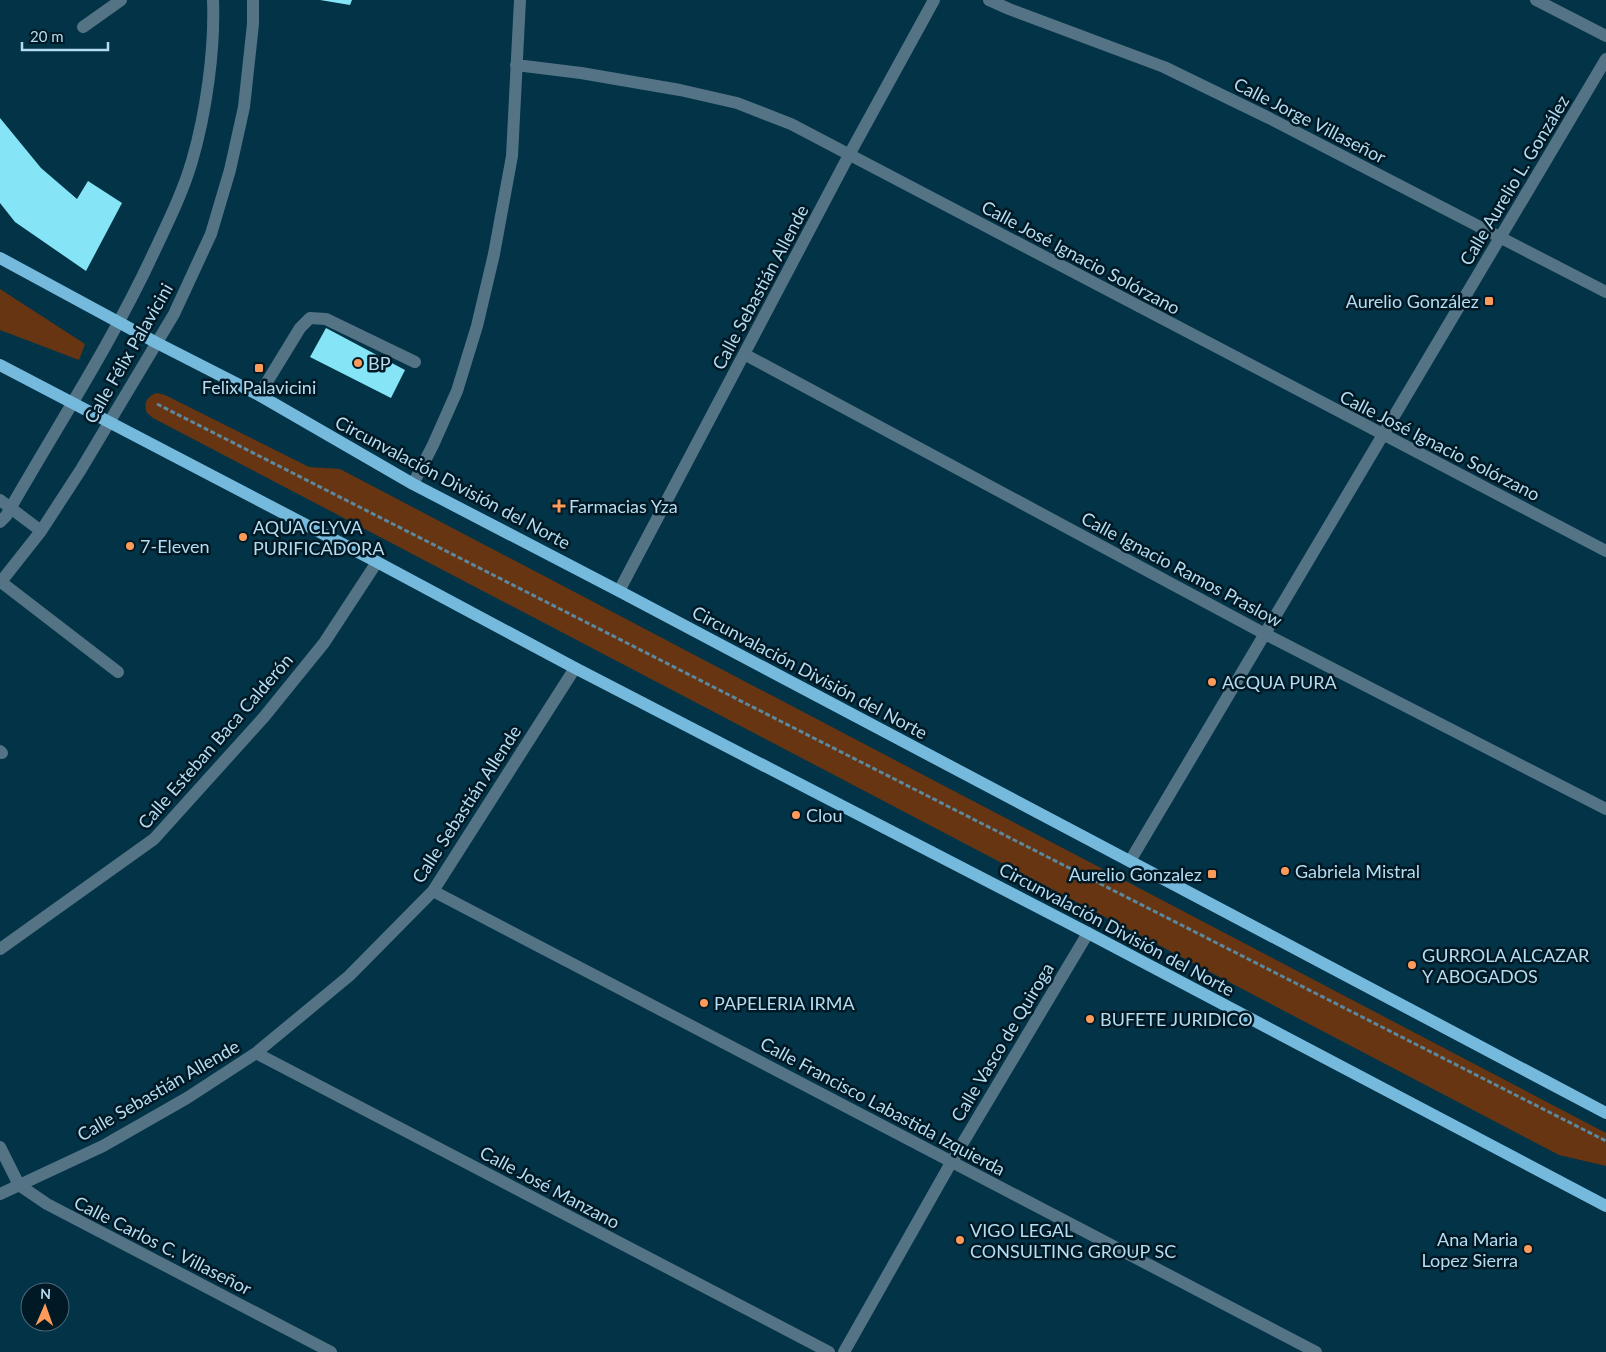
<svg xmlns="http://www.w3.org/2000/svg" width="1606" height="1352" font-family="Lato,sans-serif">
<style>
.green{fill:#673511}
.building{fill:#86e4f7}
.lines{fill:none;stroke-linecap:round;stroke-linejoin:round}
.path{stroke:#5c889d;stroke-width:3;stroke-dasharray:5 2.5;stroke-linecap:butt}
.minor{stroke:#547485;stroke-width:12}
.major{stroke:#75b9dd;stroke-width:12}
.poi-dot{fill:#ff9b5a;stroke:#011925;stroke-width:2}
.labels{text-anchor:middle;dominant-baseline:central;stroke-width:5;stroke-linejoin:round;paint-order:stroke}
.street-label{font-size:18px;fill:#b5dcf1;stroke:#011925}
.poi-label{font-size:18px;fill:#b5dcf1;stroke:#011925;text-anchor:start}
</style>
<rect width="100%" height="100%" fill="#023347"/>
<path class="green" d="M0,289l85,55 -6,16 -79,-30z
M157,393l8,2 144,72 31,2 1266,664v33l-47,-11 -1406,-737 -6,-5c-4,-10 0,-17 10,-20z"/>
<path class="building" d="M320,0h32l-2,5z
M0,118l41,50 36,31 11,-18 34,22 -36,68 -71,-49 -15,-19z
M326,328l79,42 -14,28 -81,-41z"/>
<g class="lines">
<path class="path" d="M157,404l1449,737"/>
<path class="minor" d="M989,0l20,9 155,58 105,51 337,174
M1536,0l70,36
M83,27l38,-27
M516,65l65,8 99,17 57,13 54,21 815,427
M744,354l521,280 341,175
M259,395l41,-67 10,-10 16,1 89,43
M413,484l20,-39 24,-54 20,-65 17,-72 18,-98 8,-156
M0,500l41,31
M0,522l6,-6c50,-88 106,-173 148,-264 14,-30 29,-60 38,-91 14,-48 23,-111 21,-161
M1,582l117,90
M0,583l41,-52 39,-60 94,-157 37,-80 19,-64 14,-63 9,-83v-24
M619,591l230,-436 85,-155
M0,751l2,2
M1130,861l476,-802
M433,891l883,461
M0,949l154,-110 110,-122 60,-74 53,-81
M256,1053l573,299
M0,1147l19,38 28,19 284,148
M0,1194l103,-48 84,-48 69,-45 93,-77 84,-85 142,-223
M844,1352l108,-191 136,-228"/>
<path class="major" d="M0,258l157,85 102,52 154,89 206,107 987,522
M0,365l377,197 198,106 513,265 518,273"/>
</g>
<g class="poi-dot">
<rect x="1484" y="296" width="10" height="10" rx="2.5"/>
<circle cx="358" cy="363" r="5"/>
<rect x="254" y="363" width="10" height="10" rx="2.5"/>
<path d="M556.5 498.5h5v5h5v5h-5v5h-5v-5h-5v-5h5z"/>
<circle cx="243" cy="537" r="5"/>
<circle cx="130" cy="546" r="5"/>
<circle cx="1212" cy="682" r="5"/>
<circle cx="796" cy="815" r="5"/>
<circle cx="1285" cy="871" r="5"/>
<rect x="1207" y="869" width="10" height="10" rx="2.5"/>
<circle cx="1412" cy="965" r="5"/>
<circle cx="704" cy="1003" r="5"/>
<circle cx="1090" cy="1019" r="5"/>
<circle cx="960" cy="1240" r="5"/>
<circle cx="1528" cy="1249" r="5"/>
</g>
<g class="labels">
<g class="street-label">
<text transform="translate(1310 120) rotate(27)">Calle Jorge Villaseñor</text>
<text transform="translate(1514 180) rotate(-59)">Calle Aurelio L. González</text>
<text transform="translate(1081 257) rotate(28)">Calle José Ignacio Solórzano</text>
<text transform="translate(760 287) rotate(-62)">Calle Sebastián Allende</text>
<text transform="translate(128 353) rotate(-60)">Calle Félix Palavicini</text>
<text transform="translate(1440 445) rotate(27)">Calle José Ignacio Solórzano</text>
<text transform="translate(453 482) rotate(28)">Circunvalación División del Norte</text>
<text transform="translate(1182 569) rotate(28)">Calle Ignacio Ramos Praslow</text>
<text transform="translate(810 672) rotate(28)">Circunvalación División del Norte</text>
<text transform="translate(215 741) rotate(-49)">Calle Esteban Baca Calderón</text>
<text transform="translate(466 804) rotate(-57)">Calle Sebastián Allende</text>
<text transform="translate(1117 929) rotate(28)">Circunvalación División del Norte</text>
<text transform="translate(1002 1042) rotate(-59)">Calle Vasco de Quiroga</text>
<text transform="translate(158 1090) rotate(-30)">Calle Sebastián Allende</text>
<text transform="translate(883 1106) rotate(28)">Calle Francisco Labastida Izquierda</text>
<text transform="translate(550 1187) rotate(28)">Calle José Manzano</text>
<text transform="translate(163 1245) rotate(27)">Calle Carlos C. Villaseñor</text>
</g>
<g class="poi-label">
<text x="1479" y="301" text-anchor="end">Aurelio González</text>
<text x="368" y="363">BP</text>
<text x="259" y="387" text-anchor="middle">Felix Palavicini</text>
<text x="569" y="506">Farmacias Yza</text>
<text x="253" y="527">AQUA CLYVA<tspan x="253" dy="21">PURIFICADORA</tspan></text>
<text x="140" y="546">7-Eleven</text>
<text x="1222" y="682">ACQUA PURA</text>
<text x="806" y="815">Clou</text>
<text x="1295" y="871">Gabriela Mistral</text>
<text x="1202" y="874" text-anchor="end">Aurelio Gonzalez</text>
<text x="1422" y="955">GURROLA ALCAZAR<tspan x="1422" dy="21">Y ABOGADOS</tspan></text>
<text x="714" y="1003">PAPELERIA IRMA</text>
<text x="1100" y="1019">BUFETE JURIDICO</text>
<text x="970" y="1230">VIGO LEGAL<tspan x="970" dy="21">CONSULTING GROUP SC</tspan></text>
<text x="1518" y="1239" text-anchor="end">Ana Maria<tspan x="1518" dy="21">Lopez Sierra</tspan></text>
</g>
</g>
<g transform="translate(45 1307) rotate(2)"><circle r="24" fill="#011925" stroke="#496777"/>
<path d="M0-4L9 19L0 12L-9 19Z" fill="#ff9b5a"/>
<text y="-8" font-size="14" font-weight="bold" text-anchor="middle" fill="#b5dcf1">N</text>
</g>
<path d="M22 42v8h86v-8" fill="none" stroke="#b5dcf1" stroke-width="2.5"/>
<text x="30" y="42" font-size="15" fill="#b5dcf1" stroke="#011925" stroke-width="4" paint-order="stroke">20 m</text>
</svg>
